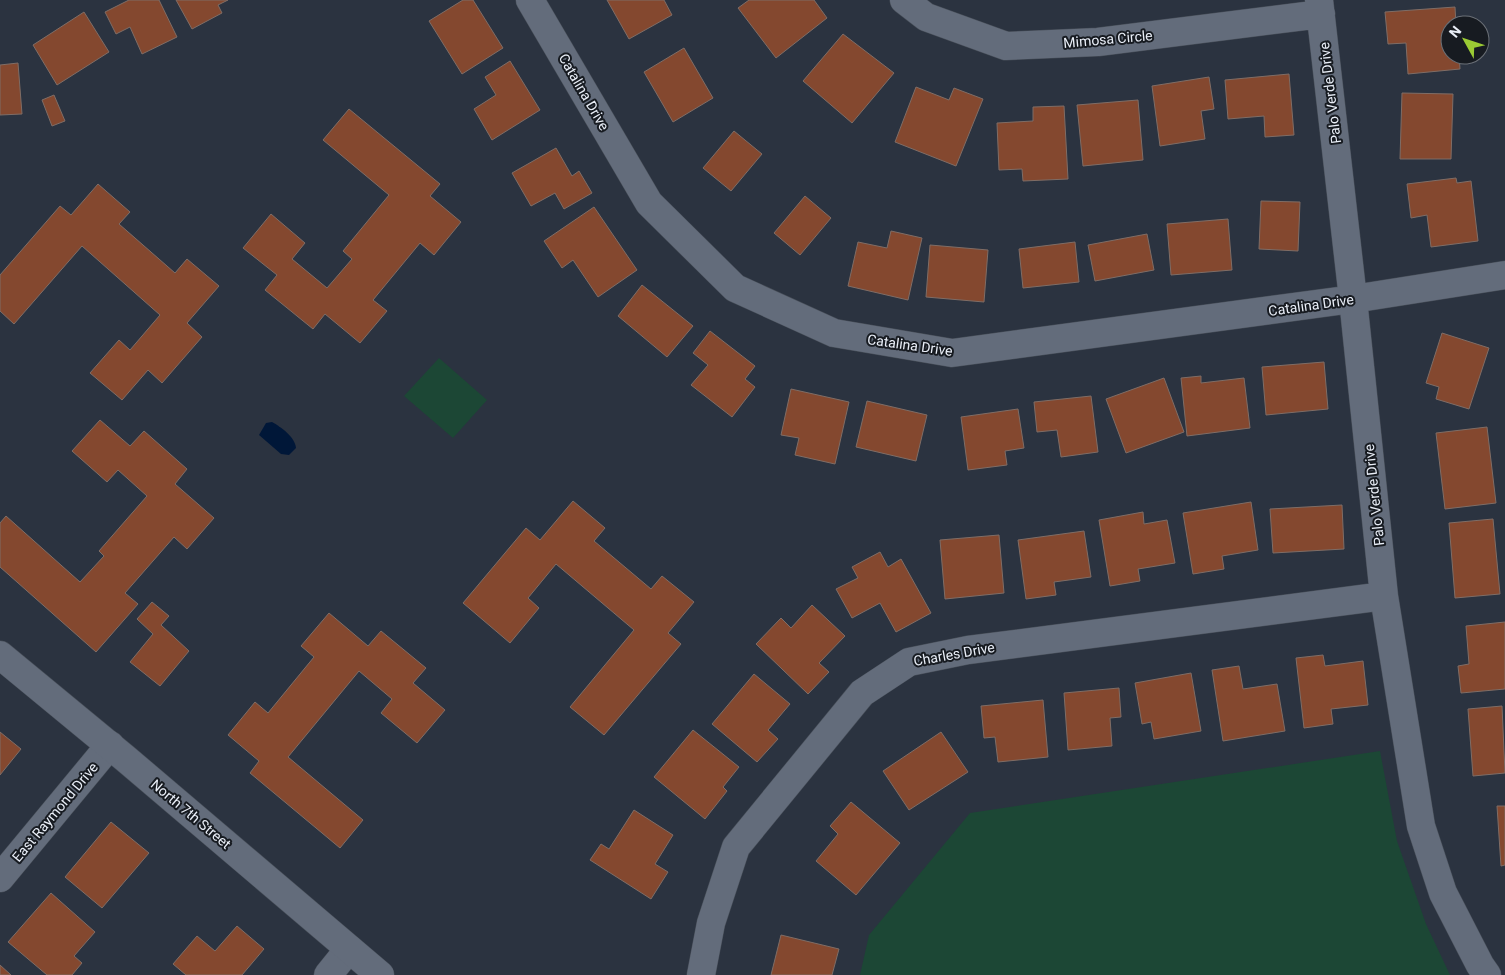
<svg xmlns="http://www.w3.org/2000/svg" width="1505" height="975" font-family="Roboto,sans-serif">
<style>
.green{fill:#1c4735}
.water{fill:#001738}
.building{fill:#84482f;stroke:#7f6d66}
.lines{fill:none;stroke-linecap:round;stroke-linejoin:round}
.street-casing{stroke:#474e58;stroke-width:29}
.secondary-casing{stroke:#474e58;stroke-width:29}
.street{stroke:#636c7b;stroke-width:28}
.secondary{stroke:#636c7b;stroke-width:28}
.labels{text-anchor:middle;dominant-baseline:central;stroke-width:4;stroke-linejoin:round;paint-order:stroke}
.street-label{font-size:14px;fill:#eaeff8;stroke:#171b21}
</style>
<rect width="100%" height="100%" fill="#2b3340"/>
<path class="green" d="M439,358l48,42 -34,38 -49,-42z
M1380,751l17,90 29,83 24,51h-590l9,-40 101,-122z"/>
<path class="water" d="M272,422c9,5 23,15 24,26l-7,7 -8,-1 -22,-19 7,-12z"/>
<path class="building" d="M129,0h30l18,37 -35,17 -12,-27 -14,7 -11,-22z
M176,0h52l-10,5 4,8 -30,16z
M463,0h10l30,48 -41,26 -33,-53z
M607,0h57l8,15 -43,24z
M749,0h65l13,18 -51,40 -38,-50z
M1455,7l1,18h-6v30h9l1,14 -52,5 -2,-31 -18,1 -3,-32z
M84,12l25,40 -52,33 -24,-40z
M843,34l51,39 -42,50 -49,-42z
M684,48l29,50 -40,24 -29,-50z
M510,61l30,49 -48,30 -18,-31 22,-14 -11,-18z
M18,63l4,51 -22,1v-50z
M1289,74l5,61 -29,2 -1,-21 -36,3 -3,-39z
M1209,77l5,32 -13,2 4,28 -45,7 -8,-60z
M916,87l33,13 5,-12 29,11 -27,67 -61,-24z
M1402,93l51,1 -2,65h-51z
M54,95l11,26 -13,5 -10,-26z
M1138,100l5,60 -60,6 -6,-61z
M1064,106l4,73 -45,2 -1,-12 -23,1 -2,-47 36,-2v-14z
M349,109l91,75 -10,12 31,26 -27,33 -14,-12 -47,57 14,11 -27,32 -35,-29 -12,15 -48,-39 12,-15 -34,-27 28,-34 34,29 -13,16 35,29 25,-29 -9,-8 46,-56 -66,-55z
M734,131l28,23 -31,37 -28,-23z
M556,148l16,28 7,-5 13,22 -28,16 -9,-16 -24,13 -19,-33z
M1456,178l1,5 14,-2 7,60 -47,6 -4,-32 -16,3 -4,-34z
M98,184l32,28 -11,12 56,49 12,-14 32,27 -32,37 15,14 -40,46 -14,-13 -26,30 -32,-27 29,-33 11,10 30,-35 -78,-69 -68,78 -14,-13v-36l60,-69 11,9z
M805,196l26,22 -31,37 -26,-22z
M1261,201l39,1 -2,49 -39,-2z
M594,207l43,63 -39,27 -25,-37 -11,8 -18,-27z
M1228,219l4,51 -61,5 -4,-51z
M891,231l31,7 -14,62 -60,-14 10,-44 29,6z
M1147,234l7,36 -59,11 -7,-36z
M1075,242l4,40 -56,6 -4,-39z
M930,245l58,5 -4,52 -58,-5z
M642,285l51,41 -26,31 -49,-41z
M710,331l45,35 -10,13 10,8 -23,30 -41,-32 17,-20 -15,-12z
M1442,333l47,15 -20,61 -33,-10 3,-12 -13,-4z
M1324,362l4,47 -62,6 -4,-48z
M1201,376v7l43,-5 6,50 -63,8 -6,-58z
M1164,378l20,54 -58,21 -20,-54z
M791,389l58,13 -14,62 -40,-9 4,-17 -18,-3z
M1091,396l7,56 -37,5 -4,-27 -20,2 -3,-30z
M867,401l60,14 -11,46 -60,-14z
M1018,409l6,39 -19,3 2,14 -39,5 -7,-53z
M100,420l30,26 14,-15 43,38 -12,15 39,34 -27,31 -13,-12 -49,56 13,11 -42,48 -96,-85v-44l6,-7 74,66 24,-26 -5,-5 48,-55 -29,-26 -11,12 -35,-31z
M1487,427l9,76 -51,6 -9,-76z
M573,501l32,27 -11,13 57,48 11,-13 32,26 -26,31 13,11 -77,91 -34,-28 64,-77 -78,-66 -28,34 11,10 -29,35 -47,-40 63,-75 14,12z
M1251,502l7,48 -36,6 2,13 -31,5 -10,-61z
M1342,505l2,44 -71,4 -3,-44z
M1143,512l1,12 23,-4 8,43 -37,6 2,12 -30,5 -11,-66z
M1493,519l7,75 -45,4 -6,-75z
M1084,531l7,46 -37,5 2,13 -30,4 -8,-59z
M999,535l5,58 -59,6 -5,-59z
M880,552l8,15 13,-8 30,54 -35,19 -16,-29 -28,15 -16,-29 22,-11 -6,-11z
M152,602l17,14 -8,9 28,26 -29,35 -30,-24 23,-28 -16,-15z
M812,605l33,31 -26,27 10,9 -21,22 -52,-50 25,-26 10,10z
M329,613l39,33 13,-15 45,37 -13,15 32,27 -28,33 -36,-30 11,-14 -33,-28 -71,86 75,63 -23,28 -90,-75 9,-12 -31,-26 27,-33 13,11 46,-56 -13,-11z
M1505,622v67l-44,4 -3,-27 11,-2 -3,-38z
M1323,655l2,11 38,-5 5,44 -37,4 2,15 -29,4 -8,-70z
M1239,666l4,23 34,-5 8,47 -62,10 -11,-71z
M1191,673l10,58 -47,8 -3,-17 -9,2 -7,-41z
M754,674l36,30 -22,26 10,9 -21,23 -45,-38z
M1119,688l2,29 -11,1 2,28 -44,4 -4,-57z
M1043,700l5,57 -50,5 -3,-25 -11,1 -3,-32z
M1502,706l3,67 -32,3 -5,-67z
M693,730l46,37 -16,20 4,4 -22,28 -51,-42z
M0,732l21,17 -21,26z
M941,732l27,40 -59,38 -26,-39z
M851,802l49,41 -44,52 -40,-34 22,-27 -8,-8z
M1497,806h8v59l-4,1z
M634,810l39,25 -18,29 13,8 -17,27 -61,-39 11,-16 8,5z
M111,822l38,31 -47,55 -37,-31z
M51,893l44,39 -21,24 8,7 -10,12h-25l-39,-33z
M237,926l27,23 -22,26h-56l-13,-11 24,-28 18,15z
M781,935l58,14 -7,26h-61z
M0,965l11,10h-11z"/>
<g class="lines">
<g class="street-casing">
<path id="street" d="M530,0l119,203 86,85 99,45 118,20 401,-54 152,-24
M904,0l22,17 80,29 92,-4 223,-28
M1319,0l34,299 31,297 37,230 22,67 37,72 7,10
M0,878l110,-133
M328,975l21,-26
M701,975l10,-52 25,-76 126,-154 47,-31 59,-12 416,-54"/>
</g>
<g class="secondary-casing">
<path id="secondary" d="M0,655l126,104 254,216"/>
</g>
<use href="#street" class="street"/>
<use href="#secondary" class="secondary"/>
</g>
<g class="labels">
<g class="street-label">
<text transform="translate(1108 39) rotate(-5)">Mimosa Circle</text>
<text transform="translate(584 92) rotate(60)">Catalina Drive</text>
<text transform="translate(1330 93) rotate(-97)">Palo Verde Drive</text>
<text transform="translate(1311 305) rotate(-8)">Catalina Drive</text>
<text transform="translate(910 345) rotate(8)">Catalina Drive</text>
<text transform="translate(1374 495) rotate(-96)">Palo Verde Drive</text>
<text transform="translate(954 654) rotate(-10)">Charles Drive</text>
<text transform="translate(55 812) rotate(-50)">East Raymond Drive</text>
<text transform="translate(191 814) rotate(40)">North 7th Street</text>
</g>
</g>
<g transform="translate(1465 40) rotate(310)"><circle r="24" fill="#171b21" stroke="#6b7077"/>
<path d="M0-4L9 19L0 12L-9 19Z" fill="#9bcb34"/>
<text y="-8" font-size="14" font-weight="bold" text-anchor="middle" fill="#eaeff8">N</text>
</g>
</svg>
